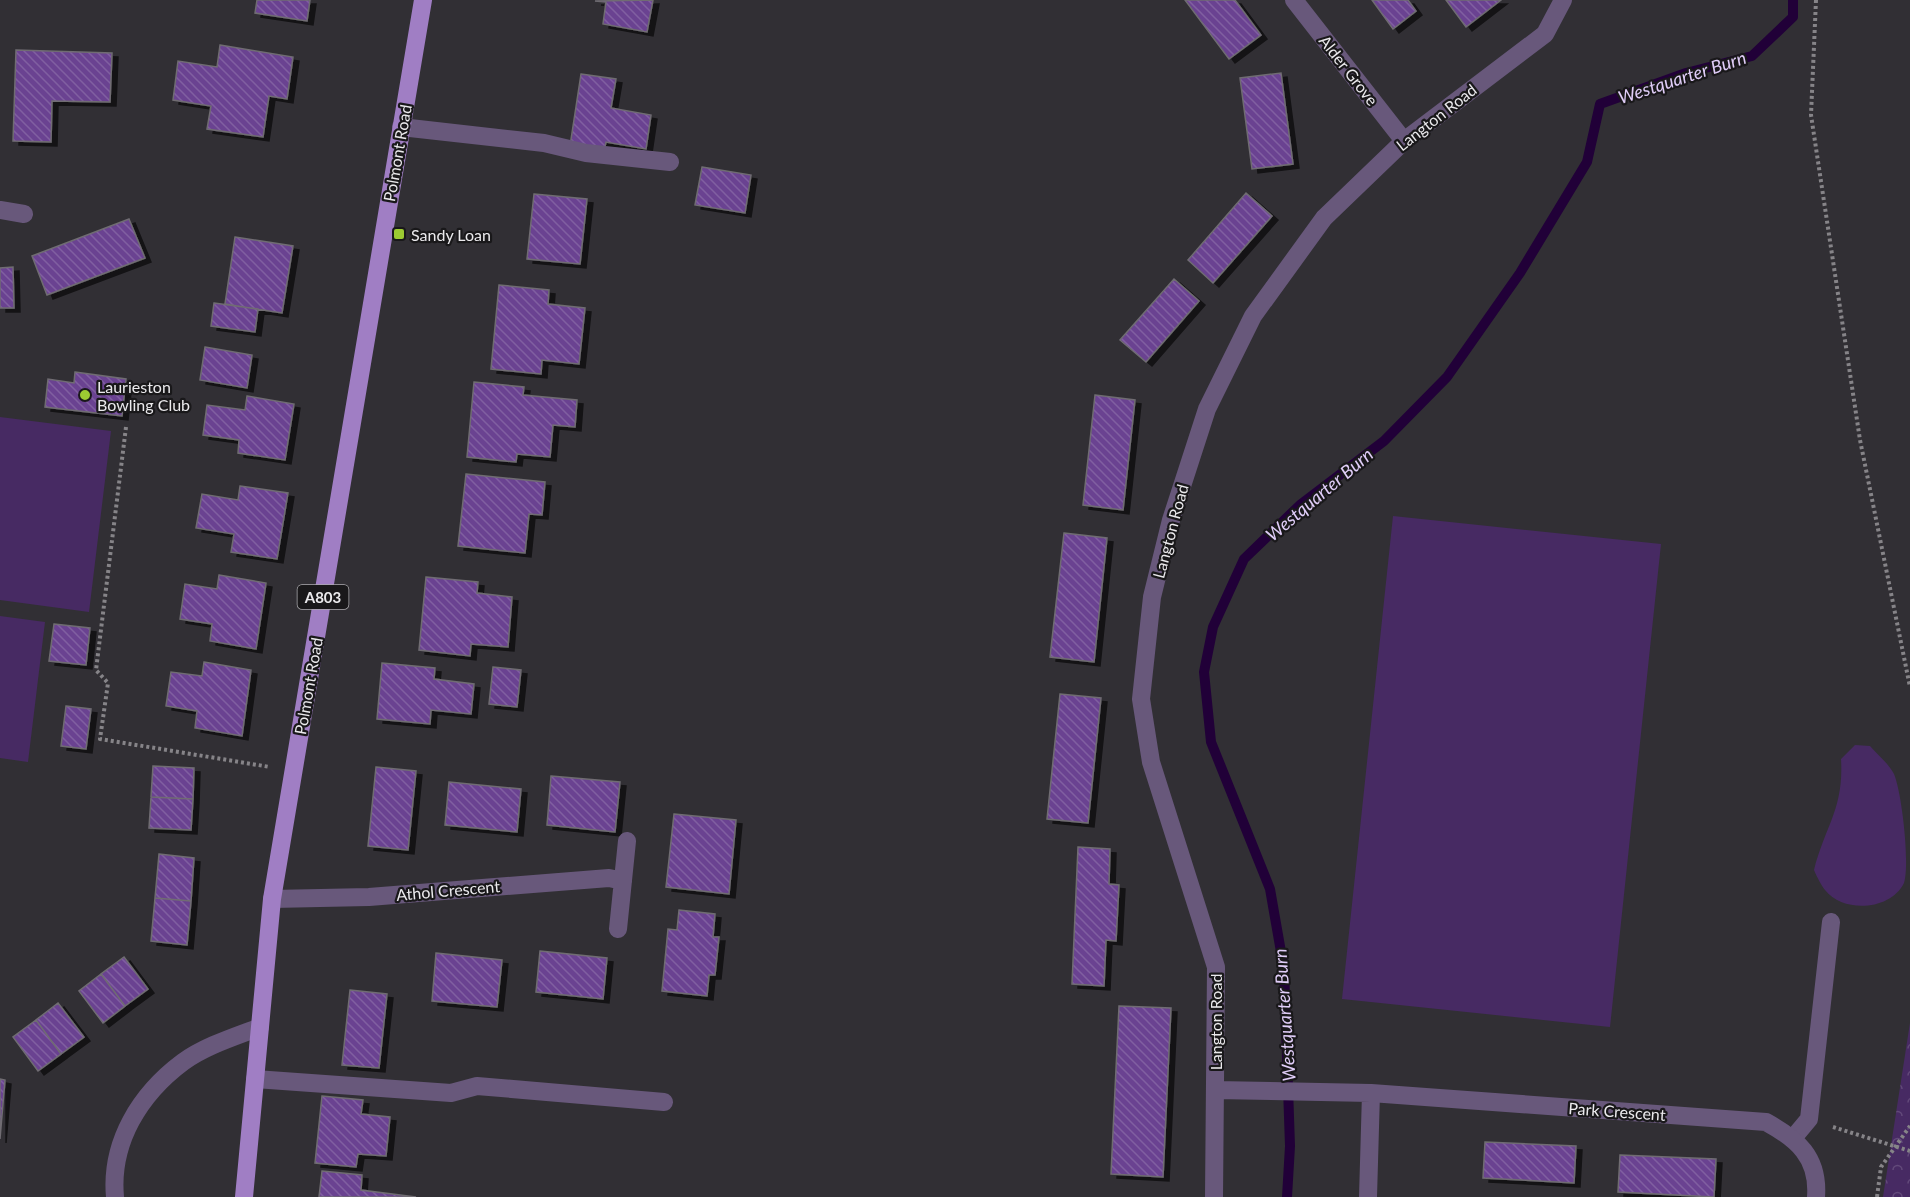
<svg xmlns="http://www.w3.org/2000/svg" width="1910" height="1197" font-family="Lato,sans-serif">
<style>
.forest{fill:url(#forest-crowns)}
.green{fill:#472a63}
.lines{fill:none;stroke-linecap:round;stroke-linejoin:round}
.stream{stroke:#210038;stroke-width:10}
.building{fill:url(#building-back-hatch);stroke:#6f6c72;stroke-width:1.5;filter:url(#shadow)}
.path{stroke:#868488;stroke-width:4;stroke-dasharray:3 3;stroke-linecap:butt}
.lane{stroke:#68587b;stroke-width:18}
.street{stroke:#68587b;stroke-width:18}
.primary{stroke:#a07ec4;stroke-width:18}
.poi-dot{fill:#9cca32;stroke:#19181a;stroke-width:2}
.labels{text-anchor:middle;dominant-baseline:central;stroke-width:4.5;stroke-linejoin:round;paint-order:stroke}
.shield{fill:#19181a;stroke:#acabae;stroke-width:1.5}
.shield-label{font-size:15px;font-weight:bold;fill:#ebeaed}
.street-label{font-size:16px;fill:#ebeaed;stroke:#19181a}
.poi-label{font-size:16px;fill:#ebeaed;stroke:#19181a;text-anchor:start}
.water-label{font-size:18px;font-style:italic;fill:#e0cdf8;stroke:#19181a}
</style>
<defs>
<pattern id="forest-crowns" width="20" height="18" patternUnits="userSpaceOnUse" patternTransform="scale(1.5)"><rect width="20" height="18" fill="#472a63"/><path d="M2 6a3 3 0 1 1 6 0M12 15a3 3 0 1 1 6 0" fill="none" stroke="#62497a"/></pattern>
<pattern id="building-back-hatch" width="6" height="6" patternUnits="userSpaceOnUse" patternTransform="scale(1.5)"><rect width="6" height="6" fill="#6b4391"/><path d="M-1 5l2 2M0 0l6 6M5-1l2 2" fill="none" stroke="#805ea1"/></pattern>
<filter id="shadow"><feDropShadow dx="6" dy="4" stdDeviation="0" flood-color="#0009"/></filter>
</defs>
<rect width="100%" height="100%" fill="#312f34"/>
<path class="forest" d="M1910,1023v174h-27z"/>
<path class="green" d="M0,417l111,14 -22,181 -89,-12z
M1393,516l268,28 -51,483 -268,-28z
M0,616l45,6 -17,140 -28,-4z
M1855,745l15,1c8,9 19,18 24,28 8,19 16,90 10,109 -13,27 -60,31 -79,7 -4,-5 -8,-13 -11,-20 11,-44 30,-61 27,-111z"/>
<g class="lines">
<path class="stream" d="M1287,1197l3,-51 -6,-177 -14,-80 -59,-147 -7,-70 9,-45 31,-68 56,-54 84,-64 63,-64 73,-104 67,-111 13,-58 86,-31 66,-17 41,-39v-17"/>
</g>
<path class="building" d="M257,0h53l-3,21 -52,-8z
M653,0l-6,32 -44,-8 3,-22 -11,-1z
M1185,0h50l26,35 -32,24z
M1372,0h36l8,11 -23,18z
M1446,0h55l-35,27z
M220,45l73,12 -6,42 -18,-3 -6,41 -56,-8 4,-23 -38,-6 5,-39 39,6z
M16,50l96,3 -2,49 -58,-1 -1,41 -38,-1z
M1281,73l12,91 -41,5 -12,-91z
M581,74l35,5 -5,29 40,7 -5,34 -40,-7 -2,9 -34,-5z
M702,167l49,8 -6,38 -50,-8z
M1246,193l26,23 -59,67 -25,-23z
M534,194l53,5 -7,65 -53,-5z
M129,219l16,39 -98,37 -15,-39z
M235,237l58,9 -11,67 -57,-9z
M13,267l1,41h-14v-40z
M1174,279l25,22 -53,61 -26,-22z
M499,285l50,5 -1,14 37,4 -6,56 -37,-4 -1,14 -50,-5z
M214,303l44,6 -3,23 -44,-6z
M205,347l47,8 -5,33 -47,-8z
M75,372l51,7 -4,37 -77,-9 3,-28 26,4z
M474,382l50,5 -1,8 54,5 -2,27 -22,-2 -3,32 -33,-3 -1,8 -49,-5z
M1095,395l40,5 -12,110 -40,-5z
M247,396l47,8 -9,56 -47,-7 1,-13 -36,-5 4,-30 38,5z
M466,474l79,8 -3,33 -13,-1 -4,39 -67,-7z
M240,486l48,7 -11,66 -46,-7 3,-18 -38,-6 6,-34 36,6z
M1064,533l43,5 -13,124 -44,-5z
M219,575l47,8 -10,66 -46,-8 2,-17 -32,-5 5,-35 32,5z
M426,577l52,5 -1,11 35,4 -4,50 -37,-3 -1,12 -51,-6z
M54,624l36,4 -4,37 -37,-4z
M204,662l47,8 -9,66 -47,-8 2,-17 -31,-5 5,-34 31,4z
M382,663l53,5 -1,11 40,5 -3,30 -40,-4 -1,14 -53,-5z
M493,667l28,3 -4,37 -28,-3z
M1060,694l41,4 -13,125 -41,-4z
M66,706l25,3 -5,40 -25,-3z
M153,766l41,2 -1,31 -42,-2z
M376,767l40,4 -8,79 -40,-4z
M551,776l69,6 -5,50 -68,-7z
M449,782l72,7 -4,43 -72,-7z
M151,797l42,2 -2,31 -42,-2z
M674,814l62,6 -7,74 -63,-7z
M1078,847l32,2 -1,35 10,1 -3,56 -10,-1 -2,46 -32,-2z
M159,854l35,4 -3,43 -36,-3z
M155,898l36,3 -4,44 -36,-4z
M679,910l36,4 -2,23h6l-4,38h-6l-2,21 -45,-5 6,-62 9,1z
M540,951l67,7 -4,41 -67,-7z
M436,953l66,7 -5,47 -65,-6z
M124,957l24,32 -23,17 -24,-32z
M101,974l24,32 -22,17 -24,-32z
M350,990l37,4 -8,74 -37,-3z
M58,1003l26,34 -23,17 -25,-34z
M1119,1006l52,2 -8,169 -52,-3z
M36,1020l25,34 -23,17 -25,-34z
M0,1079l5,1 -5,59z
M322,1096l41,4 -2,14 29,3 -4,39 -28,-2 -2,13 -41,-4z
M1485,1142l91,4 -2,37 -91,-5z
M1620,1155l96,4 -2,38 -96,-5z
M322,1171l40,4 -1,15 55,7h-97z"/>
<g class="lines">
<path class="path" d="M1816,0l-5,115 49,325 50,247
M126,427l-30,243 12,13 -8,56 170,28
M1833,1127l77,24
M1877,1197l4,-30 29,-41"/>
<path class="lane" d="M401,127l143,16 42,10 84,9
M255,1079l196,14 26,-7 187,16
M1794,1137l15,-18 22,-197"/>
<path class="street" d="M1294,0l110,141
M0,210l24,4
M272,899l97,-2 240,-19 14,3
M618,929l9,-88
M1215,1090l156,3 395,29c31,17 53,35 50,75
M115,1197c-5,-55 25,-103 68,-135 22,-16 51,-25 77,-35
M1214,1197l2,-230 -65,-205 -10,-63 11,-102 19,-77 36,-111 46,-93 71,-98 80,-77 141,-107 18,-34
M1368,1197l3,-104"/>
<path class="primary" d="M244,1197l28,-298 151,-899"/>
</g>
<g class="poi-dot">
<rect x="393" y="228" width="12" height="12" rx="3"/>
<circle cx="85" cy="395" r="6"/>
</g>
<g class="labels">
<rect class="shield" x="297.5" y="585" width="51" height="24" rx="4.5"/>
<g class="shield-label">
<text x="323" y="597">A803</text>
</g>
<g class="street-label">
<text transform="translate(1349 70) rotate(52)">Alder Grove</text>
<text transform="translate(1436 117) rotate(-38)">Langton Road</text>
<text transform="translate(397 153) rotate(-80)">Polmont Road</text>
<text transform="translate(1170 531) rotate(-75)">Langton Road</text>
<text transform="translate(308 686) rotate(-80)">Polmont Road</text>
<text transform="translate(448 890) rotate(-5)">Athol Crescent</text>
<text transform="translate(1215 1022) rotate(-90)">Langton Road</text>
<text transform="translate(1617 1111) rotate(4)">Park Crescent</text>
</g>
<g class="poi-label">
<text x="411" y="234">Sandy Loan</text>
<text x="97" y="386">Laurieston<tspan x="97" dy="18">Bowling Club</tspan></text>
</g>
<g class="water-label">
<text transform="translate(1682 77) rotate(-18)">Westquarter Burn</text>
<text transform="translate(1319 494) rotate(-40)">Westquarter Burn</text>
<text transform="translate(1284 1015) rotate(-94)">Westquarter Burn</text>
</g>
</g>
</svg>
